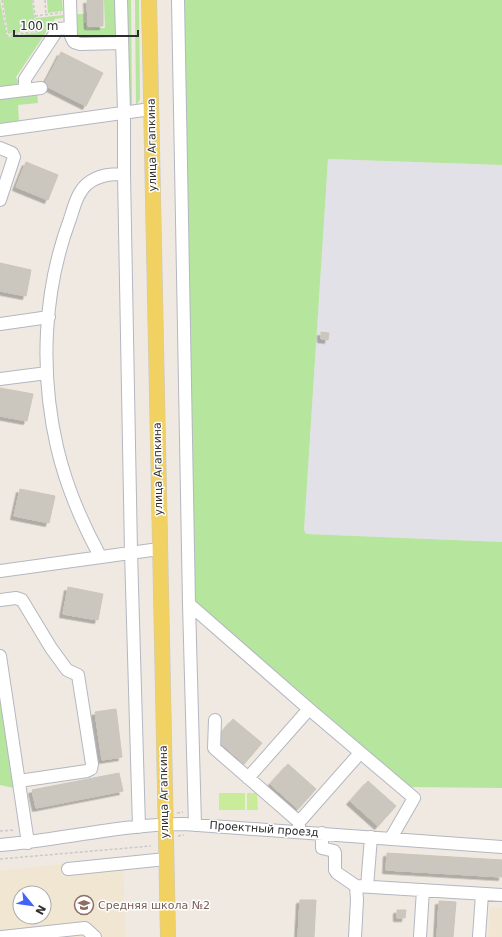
<svg xmlns="http://www.w3.org/2000/svg" width="502" height="937" font-family="'DejaVu Sans',sans-serif">
<style>
.industrial{fill:#e3e1e8}
.education{fill:#f0e6d1;fill-rule:evenodd}
.green{fill:#b6e59e}
.pitch{fill:#c9ec9a}
.building{fill:#cbc7bf;stroke:#cbc5ba;filter:url(#shadow)}
.lines{fill:none;stroke-linecap:round;stroke-linejoin:round}
.minor-casing{stroke:#b4b7c1;stroke-width:14}
.major-casing{stroke:#c9c9c9;stroke-width:16}
.path{stroke:#c9c9c9;stroke-width:1.5;stroke-dasharray:3 2;stroke-linecap:butt}
.minor{stroke:#fff;stroke-width:12}
.major{stroke:#f2d163;stroke-width:15}
.labels{text-anchor:middle;dominant-baseline:central;stroke-width:3;stroke-linejoin:round;paint-order:stroke}
.street-label{font-size:11px;fill:#2e2e2e;stroke:#fff}
.education-label{font-size:11px;fill:#785e54;stroke:#fff;text-anchor:start}
</style>
<defs>
<filter id="shadow"><feDropShadow dx="-3.5" dy="3.5" stdDeviation="0" flood-color="#0004"/></filter>
</defs>
<rect width="100%" height="100%" fill="#efe9e1"/>
<path class="industrial" d="M328,159l174,6v377l-196,-8 -2,-4z"/>
<path class="education" d="M123,857l2,80h-125v-66zM20,893h24v24h-24z
M490,907l12,1v29h-14z"/>
<path class="green" d="M0,0l7,37 32,-5 -3,-14 27,-3v3l-8,1 -39,58 3,5 -2,3 -17,3z
M3,0h29l4,30 -28,4z
M47,0h15l1,11 -15,2z
M104,0h11l1,32 -2,5 -32,2 -4,-1 -1,-24h7v9h2v6l19,-1z
M124,0h7l1,107 -2,1z
M135,0h4l1,99 -4,7z
M183,0h319v165l-174,-6 -24,371 2,4 196,8v246l-92,-1 -215,-185z
M37,92l1,11 -20,2 1,18 -19,3v-29z
M0,685l14,103 -14,-3z"/>
<path class="pitch" d="M219,793h26v17h-26z
M247,793h10l1,17h-11z"/>
<path class="building" d="M87,0h16v26h-15z
M61,52l42,21 -17,33 -42,-21z
M26,162l32,13 -10,25 -32,-13z
M0,263l31,7 -5,26 -26,-5z
M321,332l8,1 -1,7 -7,-1z
M0,388l33,6 -6,27 -27,-5z
M20,489l35,7 -6,27 -35,-7z
M68,587l35,7 -5,26 -35,-6z
M116,709l6,48 -20,3 -7,-48z
M233,719l29,24 -18,21 -28,-25z
M288,764l28,25 -18,20 -28,-25z
M119,773l4,18 -87,17 -4,-18z
M368,781l28,25 -18,20 -28,-25z
M387,853l115,7v17l-116,-7z
M300,900h16l-2,37h-16z
M439,901l17,1 -3,35h-16z
M397,910h9l-1,8h-8z"/>
<g class="lines">
<g class="minor-casing">
<path id="minor" d="M70,0l1,36 3,6 6,2 42,-1
M121,0l3,112v62l7,378 8,275
M178,0l11,604 6,221
M25,90v-11l33,-50 13,-1
M0,93l41,-5
M0,130l151,-21
M0,148l12,5 2,4 -14,43
M0,324l49,-7
M0,379l47,-6
M100,556c-19,-35 -34,-70 -43,-109 -17,-74 -14,-156 13,-228 4,-12 7,-26 17,-35 11,-9 23,-10 37,-10
M0,571l159,-22
M0,600l16,-2 6,2 29,48 16,22 11,5 14,89 -1,5 -4,2 -68,10
M189,604l120,105 105,89 -23,40
M0,656l28,187
M215,720l-1,28 85,74
M248,778l61,-69
M299,830v-8l61,-69
M322,833v15l12,3 1,2v17l2,3 19,13 146,9
M0,845c61,-5 123,-21 184,-21l318,23
M68,869l98,-10
M367,887l4,-50
M2,937l83,-9 10,9
M355,937l2,-37 -1,-14
M420,937l3,-47
M479,937l3,-43"/>
</g>
<g class="major-casing">
<path id="major" d="M149,0l19,937"/>
</g>
<path class="path" d="M2,0l5,36 30,-5 -4,-31
M45,0l1,15
M35,16l26,-3
M177,813l6,-1
M0,831l15,-1
M178,836l6,-1
M0,859l151,-13"/>
<use href="#minor" class="minor"/>
<use href="#major" class="major"/>
</g>
<defs>
<g id="school-ring" transform="scale(1)"><circle r="9.5" fill="#fff" stroke="#8d6e63" stroke-width="1.5"/><path d="M0-5L7-2L0 1L-7-2ZM-4 1L0 2.5L4 1V4Q0 6-4 4Z" fill="#8d6e63"/></g>
</defs>
<g fill-rule="evenodd">
<use href="#school-ring" x="84" y="905"/>
</g>
<g class="labels">
<g class="street-label">
<text transform="translate(152 145) rotate(-91)">улица Агапкина</text>
<text transform="translate(158 469) rotate(-91)">улица Агапкина</text>
<text transform="translate(164 792) rotate(-91)">улица Агапкина</text>
<text transform="translate(264 829) rotate(4)">Проектный проезд</text>
</g>
<g class="education-label">
<text x="98" y="905">Средняя школа №2</text>
</g>
</g>
<g transform="translate(32 905) rotate(119)"><circle r="19" fill="#ffffff" stroke="#ababab"/>
<path d="M0-3L7 15L0 10L-7 15Z" fill="#4264fb"/>
<text y="-6" font-size="11" font-weight="bold" text-anchor="middle" fill="#2e2e2e">N</text>
</g>
<path d="M14 30v6h124v-6" fill="none" stroke="#2e2e2e" stroke-width="2"/>
<text x="20" y="30" font-size="12" fill="#2e2e2e" stroke="#ffffff" stroke-width="3" paint-order="stroke">100 m</text>
</svg>
